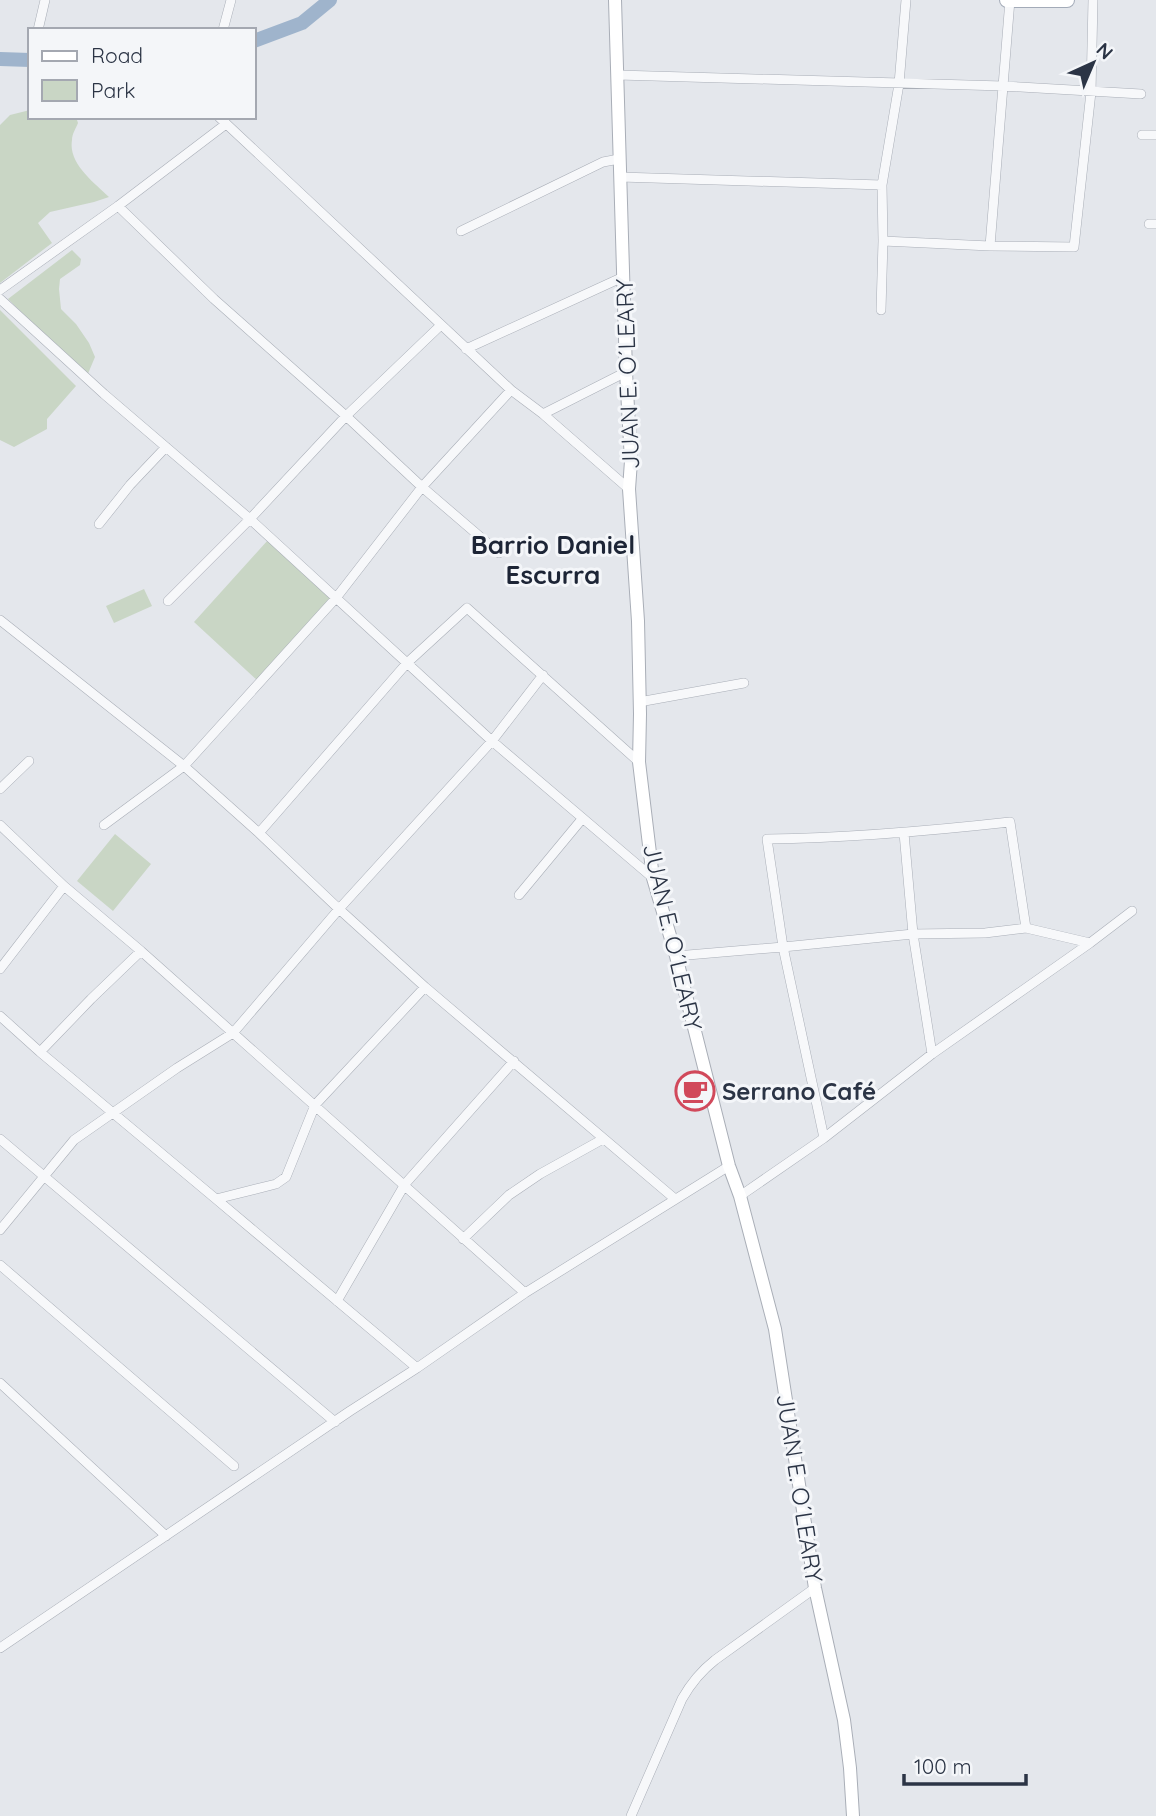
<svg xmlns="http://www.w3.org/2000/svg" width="1156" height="1816" font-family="Quicksand,sans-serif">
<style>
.green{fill:#c9d6c5}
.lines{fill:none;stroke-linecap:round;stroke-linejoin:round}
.river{stroke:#9fb4cc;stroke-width:14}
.street-casing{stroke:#a9aeb7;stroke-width:10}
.secondary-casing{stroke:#a9aeb7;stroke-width:14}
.primary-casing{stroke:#a3abb8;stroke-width:16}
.street{stroke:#f7f8fa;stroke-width:9}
.secondary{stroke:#fff;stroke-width:12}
.primary{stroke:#fff;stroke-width:14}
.labels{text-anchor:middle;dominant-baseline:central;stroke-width:6;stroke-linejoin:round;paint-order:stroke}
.street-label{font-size:24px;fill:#2b3445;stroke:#f4f6f9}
.poi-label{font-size:24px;font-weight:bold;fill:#2b3445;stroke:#f4f6f9;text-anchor:start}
.neighbourhood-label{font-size:26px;font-weight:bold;fill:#1d2536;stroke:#f4f6f9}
</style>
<rect width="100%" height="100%" fill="#e4e7ec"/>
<path class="green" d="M30,110v7h46l2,6c-2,5 -6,11 -6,17 -4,24 22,42 37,57l-15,5 -44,10 -12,11 14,20 -52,40v-158l10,-10z
M72,250l9,9 -1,6 -20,14 -1,10 2,20 15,15 13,19 6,14 -8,19 -79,-77z
M0,310l76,76 -29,33v10l-33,18 -14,-7z
M268,540l65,58 -75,83 -64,-59z
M144,589l8,17 -38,17 -8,-17z
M115,834l36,30 -38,47 -36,-30z"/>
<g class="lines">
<path class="river" d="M254,41l48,-18 28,-23
M0,59l30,1"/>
<g class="street-casing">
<path id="street" d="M38,30l7,-30
M223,30l8,-30
M618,75l385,11 138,8
M219,117l292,273 32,24 86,75
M1142,135h14
M620,177l262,8
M118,206l96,93 132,117 76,71 77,66
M1149,224h7
M461,231l142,-69 16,-3
M883,241l107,5 84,1 17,-155 2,-92
M990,246l20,-246
M0,290l118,-84 108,-82
M0,299l104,95 146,125 242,222 161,137
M881,310l2,-69 -1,-56 17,-101 7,-84
M466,349l157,-72
M543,414l83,-42
M99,524l31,-39 36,-38
M168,601l82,-82 96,-103 95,-91
M0,620l184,146 75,67 80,76 86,78 250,212
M639,702l105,-19
M0,789l29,-28
M0,825l64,61 77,65 384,342
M104,825l80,-59 152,-168 86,-111 89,-97
M259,833l148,-170 60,-55 172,154
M904,833l9,101 19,120
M519,895l63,-76
M676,956l107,-9 130,-13 72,-1 41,-5 64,15
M0,969l64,-83
M0,1016l40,36 176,147 60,-15 10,-7 29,-72 110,-118
M40,1052l51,-53 50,-48
M824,1138l-41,-191 -16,-108c81,-1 162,-8 243,-17l16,106
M0,1139l335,283
M740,1196l84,-58 108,-84 158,-111 42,-32
M216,1199l201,169
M0,1230l74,-90 103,-72 56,-35 106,-124 153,-168 51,-66
M463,1239l46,-44 31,-21 63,-35
M0,1265l234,201
M337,1301l68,-117 109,-123
M0,1383l166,153
M0,1648l350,-237 67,-43 108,-75 204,-127
M631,1816l51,-117c9,-16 19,-28 33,-39l100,-72"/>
</g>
<g class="secondary-casing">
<path id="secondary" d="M615,0l11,372 5,89 -2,28 9,132 2,93 -1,48 14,116 23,78 53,210 11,30 35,133 40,259 29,132 6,48 3,48"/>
</g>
<g class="primary-casing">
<path id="primary" d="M1007,0h60"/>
</g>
<use href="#street" class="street"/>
<use href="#secondary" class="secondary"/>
<use href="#primary" class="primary"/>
</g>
<defs>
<g id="cafe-ring" transform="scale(2.0125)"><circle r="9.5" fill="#f4f6f9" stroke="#d1495b" stroke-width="1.5"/><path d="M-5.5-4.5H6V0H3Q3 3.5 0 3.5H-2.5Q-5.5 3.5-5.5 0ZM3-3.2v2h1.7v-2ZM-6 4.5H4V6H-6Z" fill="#d1495b"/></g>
</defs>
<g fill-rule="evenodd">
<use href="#cafe-ring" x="695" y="1091"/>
</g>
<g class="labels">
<g class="street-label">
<text transform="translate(627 374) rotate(-92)">JUAN E. O´LEARY</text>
<text transform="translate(673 937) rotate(77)">JUAN E. O´LEARY</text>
<text transform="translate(800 1488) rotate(81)">JUAN E. O´LEARY</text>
</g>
<g class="poi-label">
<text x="722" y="1091">Serrano Café</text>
</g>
<g class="neighbourhood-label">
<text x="553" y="544">Barrio Daniel<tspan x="553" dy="30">Escurra</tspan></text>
</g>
</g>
<rect x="28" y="28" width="228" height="91" fill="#f4f6f9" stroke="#a4a8b1" stroke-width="2"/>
<rect x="42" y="51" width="35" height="10" fill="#ffffff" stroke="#a4a8b1" stroke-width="2"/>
<text x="91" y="63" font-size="21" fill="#2b3445">Road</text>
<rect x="42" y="80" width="35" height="21" fill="#c9d6c5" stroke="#a4a8b1" stroke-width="2"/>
<text x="91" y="98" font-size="21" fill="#2b3445">Park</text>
<g transform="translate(1093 63) rotate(44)" stroke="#f4f6f9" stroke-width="5" paint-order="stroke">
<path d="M0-5L12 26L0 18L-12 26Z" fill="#2b3445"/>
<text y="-10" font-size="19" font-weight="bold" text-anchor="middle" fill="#2b3445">N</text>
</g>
<path d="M904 1774v10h122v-10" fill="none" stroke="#2b3445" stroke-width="3.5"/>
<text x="914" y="1774" font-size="21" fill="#2b3445" stroke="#f4f6f9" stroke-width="5" paint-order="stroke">100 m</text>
</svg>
